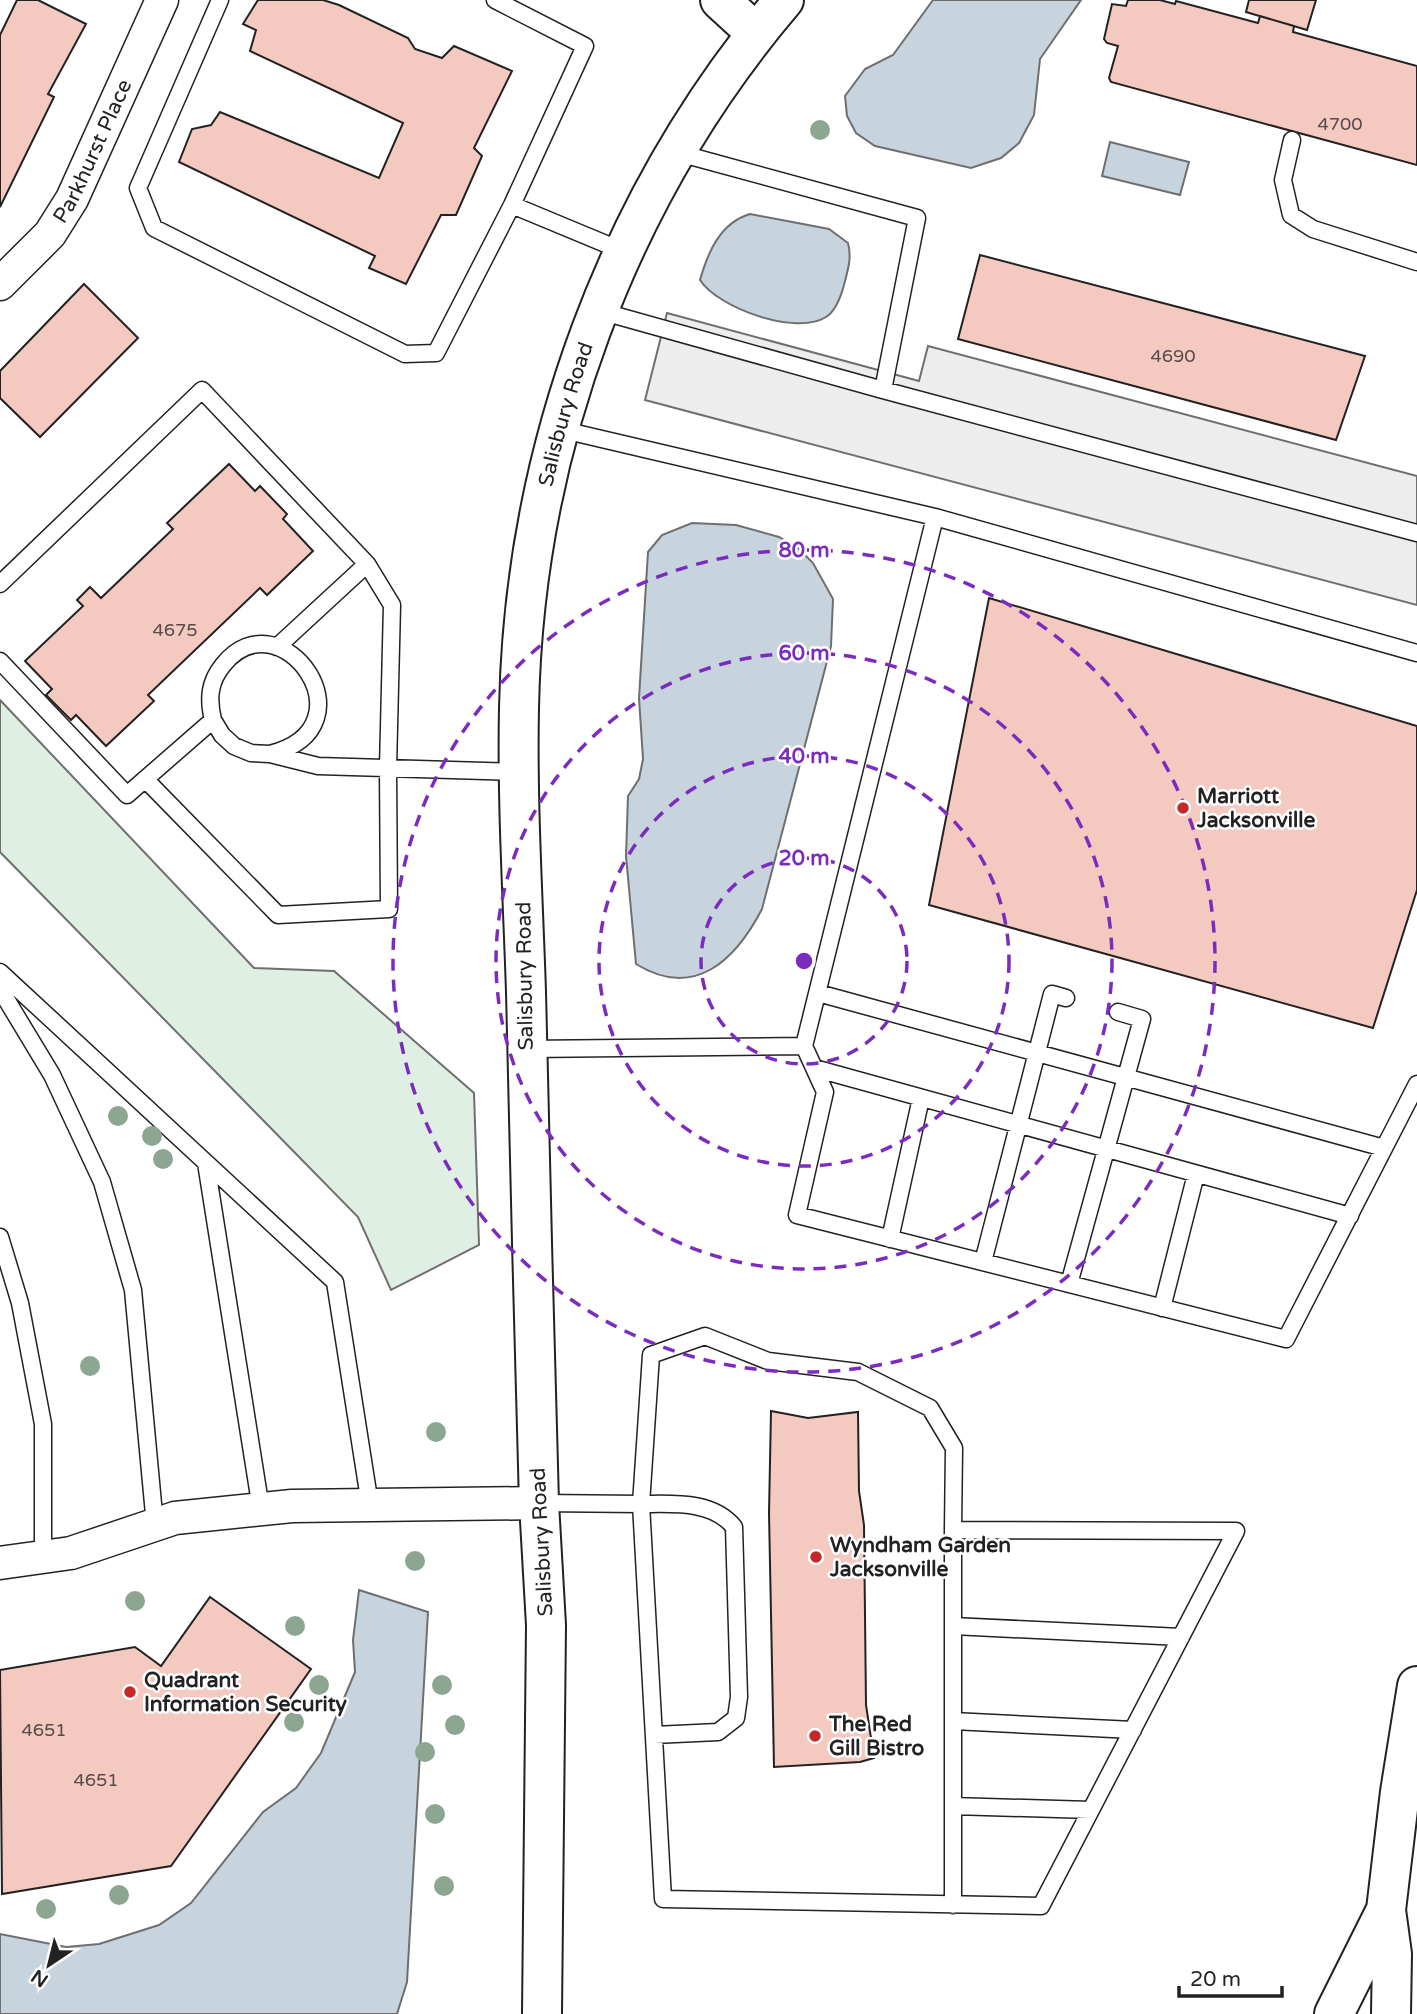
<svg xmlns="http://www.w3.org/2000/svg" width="1417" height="2014" font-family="'Varela Round',sans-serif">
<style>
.green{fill:#e0efe3;stroke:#6f6f6f;stroke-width:2}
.parking{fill:#ededed;stroke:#6f6f6f;stroke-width:2}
.water{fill:#c7d3dd;stroke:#6f6f6f;stroke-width:2}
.building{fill:#f3c9c0;stroke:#222;stroke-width:2}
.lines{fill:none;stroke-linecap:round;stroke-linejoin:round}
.service-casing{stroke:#222;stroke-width:19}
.minor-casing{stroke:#222;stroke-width:35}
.tertiary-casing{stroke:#222;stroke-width:42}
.motorway-casing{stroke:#222;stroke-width:42}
.service{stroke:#fff;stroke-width:16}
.minor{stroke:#fff;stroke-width:32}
.tertiary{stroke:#fff;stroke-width:38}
.motorway{stroke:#fff;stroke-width:38}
.tree{fill:#8da692}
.ring{fill:none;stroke:#7b2cbf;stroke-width:3.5;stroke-dasharray:12 9}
.poi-dot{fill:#c62828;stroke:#fff;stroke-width:2.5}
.labels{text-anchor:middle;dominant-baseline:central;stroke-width:5;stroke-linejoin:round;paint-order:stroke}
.number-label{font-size:18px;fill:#564c4a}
.street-label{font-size:21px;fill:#222;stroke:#fff}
.poi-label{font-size:21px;font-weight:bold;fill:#222;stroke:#fff;text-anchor:start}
.centre{fill:#7b2cbf;stroke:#fff;stroke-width:3.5}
.ring-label{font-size:21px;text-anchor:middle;font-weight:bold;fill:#7b2cbf;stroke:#fff;stroke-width:5;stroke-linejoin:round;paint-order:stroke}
</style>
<rect width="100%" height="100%" fill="#fff"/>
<path class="green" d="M0,700l254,268 80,3 140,122 5,152 -88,45 -33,-73 -358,-365z"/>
<path class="parking" d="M667,313l252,68 9,-35 489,130v129l-772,-205z"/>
<path class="water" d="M933,0h148l-41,59 -6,56 -15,28 -18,15 -30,10 -96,-22 -19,-13 -9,-17 -2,-20 20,-27 28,-14z
M1110,142l79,20 -9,33 -78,-19z
M750,214l79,15 19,14c4,15 0,26 -4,42 -3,11 -8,26 -18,32 -30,19 -108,-9 -126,-37 8,-28 20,-57 50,-66z
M692,523l44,2 43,12 20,12 14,14 20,36 -2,47 -69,263c-27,52 -68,91 -126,55l-10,-108 2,-60 11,-17 4,-20 -4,-61 9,-146 14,-17z
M359,1590l69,22 -21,370 -10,32h-397v-80l66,13 33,-3 60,-19 32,-22 72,-91 33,-24 25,-35 34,-81 -2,-32z"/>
<path class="building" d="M17,0h21l48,24 -38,70 6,3 -54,110v-172z
M258,0h65l16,5 69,33 7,11 27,9 12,-12 58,25 -38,77 8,8 -26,59h-15l-35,69 -37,-16 6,-12 -196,-94 13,-33 19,-4 9,-13 159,66 24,-55 -153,-72 6,-21 -13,-6z
M1128,0h32l15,4 1,-3 82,22 2,-7 34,10 -1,6 124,34v99l-306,-83 -2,-4 9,-32 -11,-3 -3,-4 8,-35 14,2z
M1249,0h67l-9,30 -61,-18z
M980,255l385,101 -29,84 -378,-101z
M84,284l54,54 -98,99 -40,-39v-27z
M229,464l26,27 5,-5 27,28 -4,5 30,32 -46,44 -7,-7 -112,107 6,6 -48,45 -30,-31 -5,5 -25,-25 6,-6 -27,-28 58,-55 -6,-6 13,-13 11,11 72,-69 -6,-6z
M989,598l428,128v164l-44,138 -444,-123z
M771,1411l37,7 50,-6 1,79 5,34 2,180 8,53 -14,4 -86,5 -5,-254z
M210,1597l101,72 -140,197 -169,28 -2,-224 135,-23 26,19z"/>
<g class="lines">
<g class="service-casing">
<path id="service" d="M220,0l-82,188 16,40 251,126 31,-1 76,-148 73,-159 -90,-46
M1292,140l-9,40 8,35 22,14 104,33
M675,152l242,66 -34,172 534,143
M512,205l113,47
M600,311l283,79
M559,429l376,88 482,136
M0,584l202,-194 165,174 25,41 -4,163 1,141 -111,6 -133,-136
M277,647l90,-83
M0,661l127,134 86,-75 9,15 12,11 17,7 19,1 48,12 202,6
M213,720c-5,-21 -4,-38 10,-55 57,-72 154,62 47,89
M0,972l335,310 35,223
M0,989l52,86 50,107 31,108 22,235
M818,993l566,155
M804,1046l131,-529
M527,1049l277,-3 21,46 -28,123 489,124 131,-255
M814,1068l536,148
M206,1163l55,346
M0,1237l20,66 23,121v133
M890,1239l31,-141
M983,1262l69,-268 14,4
M1069,1284l73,-265 -24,-7
M1162,1308l34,-134
M539,1503l102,1 22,395 378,7 195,-375 -283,-1 1,-82 -24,-40 -72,-36 -90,-11 -63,-25 -54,19 -10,149c32,0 71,-4 93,23l5,170 -3,21 -18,14 -64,3
M953,1626l228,11
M953,1721l180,9
M953,1806l138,4
M953,1905v-375"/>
</g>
<g class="minor-casing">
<g id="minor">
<path id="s1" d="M0,284l50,-50 22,-35 90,-199"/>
<path d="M0,1563l71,-10 104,-35 117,-12 247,-3"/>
</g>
</g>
<g class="tertiary-casing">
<g id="tertiary">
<path d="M720,0l36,33"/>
<path id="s2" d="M542,2014l4,-389 -7,-122c-5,-170 -9,-341 -13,-511 -3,-94 -9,-189 -7,-284 5,-257 98,-512 265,-708"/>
</g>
</g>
<g class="motorway-casing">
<path id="motorway" d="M1334,2014l52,-104
M1391,2014l1,-60 -6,-44 14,-118 17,-106"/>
</g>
<use href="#service" class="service"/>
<use href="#minor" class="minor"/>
<use href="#tertiary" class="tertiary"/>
<use href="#motorway" class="motorway"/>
</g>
<g class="tree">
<circle cx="820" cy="130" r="10"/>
<circle cx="118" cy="1116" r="10"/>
<circle cx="152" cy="1136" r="10"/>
<circle cx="163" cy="1159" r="10"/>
<circle cx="90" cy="1366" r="10"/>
<circle cx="436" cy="1432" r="10"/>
<circle cx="415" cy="1561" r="10"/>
<circle cx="135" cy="1601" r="10"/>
<circle cx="295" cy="1626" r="10"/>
<circle cx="319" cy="1685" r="10"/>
<circle cx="442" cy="1685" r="10"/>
<circle cx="294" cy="1722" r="10"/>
<circle cx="455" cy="1725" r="10"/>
<circle cx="425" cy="1752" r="10"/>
<circle cx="435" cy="1814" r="10"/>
<circle cx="444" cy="1886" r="10"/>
<circle cx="119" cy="1895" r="10"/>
<circle cx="46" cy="1909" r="10"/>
</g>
<g class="ring">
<circle cx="804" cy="961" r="103"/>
<circle cx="804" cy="961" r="205"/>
<circle cx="804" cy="961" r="308"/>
<circle cx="804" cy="961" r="411"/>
</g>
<g class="poi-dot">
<circle cx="1183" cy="808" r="7"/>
<circle cx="816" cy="1557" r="7"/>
<circle cx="130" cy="1692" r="7"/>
<circle cx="815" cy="1736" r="7"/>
</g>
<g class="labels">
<g class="number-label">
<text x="1340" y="124">4700</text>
<text x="1173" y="356">4690</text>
<text x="175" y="630">4675</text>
<text x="44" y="1730">4651</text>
<text x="96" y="1780">4651</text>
</g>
<g class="street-label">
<text stroke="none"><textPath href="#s1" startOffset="164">Parkhurst Place</textPath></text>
<text stroke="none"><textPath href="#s2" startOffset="1605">Salisbury Road</textPath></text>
<text transform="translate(525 976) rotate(-91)">Salisbury Road</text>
<text transform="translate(542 1542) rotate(-93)">Salisbury Road</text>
</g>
<g class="poi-label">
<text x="1197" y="796">Marriott<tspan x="1197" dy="24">Jacksonville</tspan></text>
<text x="830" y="1545">Wyndham Garden<tspan x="830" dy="24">Jacksonville</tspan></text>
<text x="144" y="1680">Quadrant<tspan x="144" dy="24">Information Security</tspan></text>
<text x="829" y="1724">The Red<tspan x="829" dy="24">Gill Bistro</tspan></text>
</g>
</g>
<circle cx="804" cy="961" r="10" class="centre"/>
<g class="ring-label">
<text x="804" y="557">80 m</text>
<text x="804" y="660">60 m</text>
<text x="804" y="763">40 m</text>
<text x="804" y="865">20 m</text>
</g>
<g transform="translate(49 1965) rotate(215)" stroke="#ffffff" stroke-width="5" paint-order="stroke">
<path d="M0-5L12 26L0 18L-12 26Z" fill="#222222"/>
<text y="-10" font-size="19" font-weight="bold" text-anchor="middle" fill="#222222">N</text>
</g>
<path d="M1179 1986v10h103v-10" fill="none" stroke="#222222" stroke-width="3.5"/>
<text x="1190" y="1986" font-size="21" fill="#222222" stroke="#ffffff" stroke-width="5" paint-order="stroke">20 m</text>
</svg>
